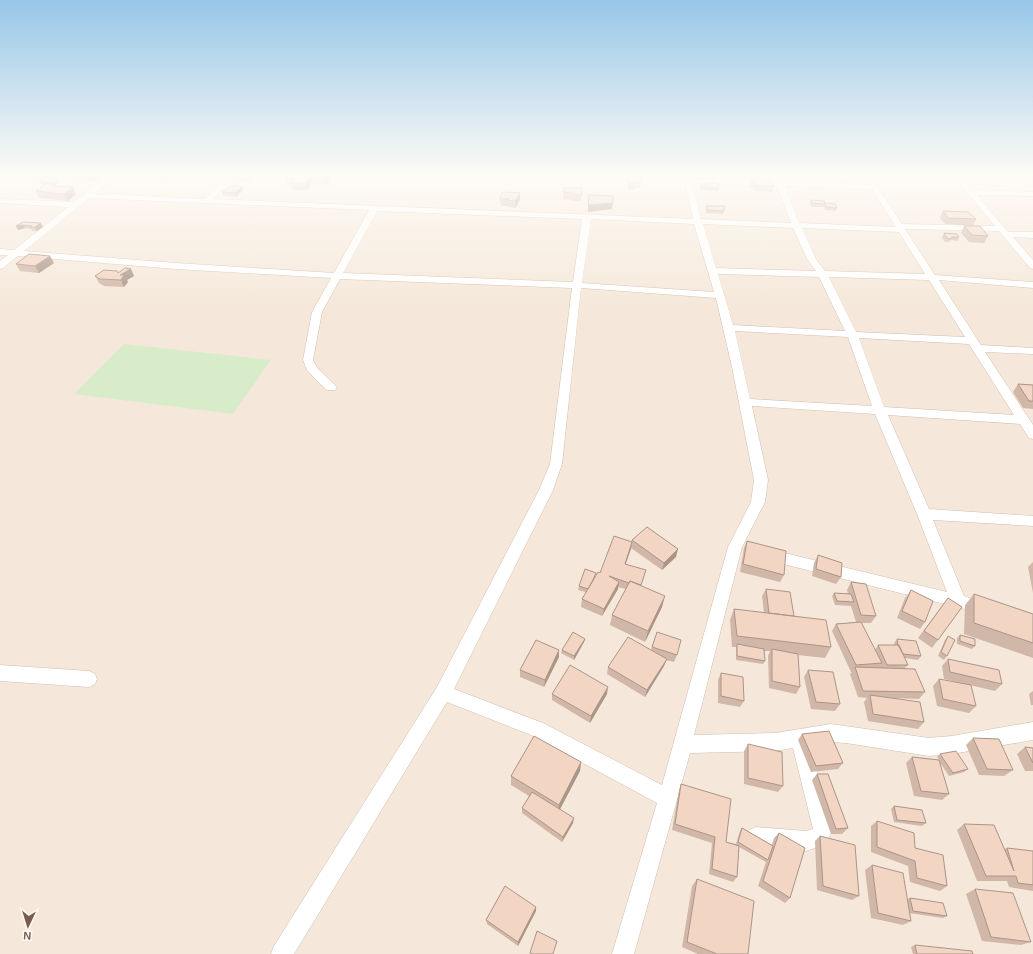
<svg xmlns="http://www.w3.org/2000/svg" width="1033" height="954" font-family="Helvetica,sans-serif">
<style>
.residential{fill:#f5e8da}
.green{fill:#d8ecc9}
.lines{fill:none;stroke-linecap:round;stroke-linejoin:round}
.street-casing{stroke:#d1beb0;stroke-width:1}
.street{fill:#fff;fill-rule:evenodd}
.wall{fill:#d1b7a8}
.shaded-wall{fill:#aa9588}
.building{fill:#f3d5c3;stroke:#aa9588}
</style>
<rect width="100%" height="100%" fill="#fdf6ec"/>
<path class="residential" d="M0,174h1033v780h-1033z"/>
<path class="green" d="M124,344l147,16 -38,54 -159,-20z"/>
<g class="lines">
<g class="street-casing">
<path id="street" d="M13,174h8l-21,14v-6z
M110,174h8l-24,20 111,5 24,-25h7l-23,25 480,20 -8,-37 -165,-6 -4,-2h55l113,4v-4h6l2,4 83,3 -3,-7h7l4,7 86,4 -7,-11h7l33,50 93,2 -43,-52h7l13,16 61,2v4l-56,-1 31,37h25v6l-20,-1 20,23v9l-3,-1 -31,-37 -94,-2 30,46 98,7v6l-94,-8 42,65 52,3v6l-48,-2 48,73v14l-4,-1 -9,-14 -132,-9 41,94 104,7v10l-100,-6 31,76 6,2 3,5 -3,5 -5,1 -202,-50 -2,-4 2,-4 5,-2 179,43 -30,-78 -42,-100 -123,-8 16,74 -3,22 -23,45 -48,188 81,-2 56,-9 98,14 23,-2 81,-14v18l-81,14 -23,2 -83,-13 -15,-1 -21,3 23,84 -7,15 -20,7 -50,-4 -7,-3 -3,-7 3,-7 7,-3 50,4 7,-2 -20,-81 -18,3 -85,2 -56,201h-22l45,-151 -126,-68 -84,-33 -153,252h-23l3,-8 163,-259 102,-197 11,-26 22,-176 -232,-9 -18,33 -9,48 5,9 19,18 -2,3h-8l-10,-9 -10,-11 -4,-10 9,-48 19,-34 -155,-9 -158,-13 -15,12 -3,1v-8l8,-6h-8v-6l14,1 54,-43 -68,-4v-4l74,3zM692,183l85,3 14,37 -90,-4zM785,186l87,3 24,38 -97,-4zM89,198l280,12 -35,63 -158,-10 -152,-12zM377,211l205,8 -9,63 -230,-9zM591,219l103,5 20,68 -132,-9zM703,224l90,4 14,31 9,12 -100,-3zM802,228l97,4 26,42 -100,-3 -9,-12zM718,274l101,3 26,54 -112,-6zM829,277l100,3 36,57 -109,-5zM581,288l135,10 16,69 22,113 -3,22 -23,45 -66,238 -119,-62 -89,-34 99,-199 9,-26zM735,331l113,6 24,69 -122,-7zM859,338l110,6 45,71 -130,-8z
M0,665l89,6 6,3 2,5 -2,5 -6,3 -89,-6z"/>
</g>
<use href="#street" class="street"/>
</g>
<path class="wall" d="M28,174h26l-6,4 10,1 2,3 -4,2 1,3h16l3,7 -8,7 -29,-3 -3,-7 8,-6h-2l-2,-3 4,-2 -13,-1z
M72,174h27l1,2 -3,1 1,2 -5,2 -18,-1z
M150,174h21l-6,5h-7v-2l-7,-1z
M301,174h15l15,6 -3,5 -17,-1 -4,6h-15l-1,-5 -4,-1 -2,-6z
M628,175h14l-2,13h-6v2l-6,-1 -1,-7z
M252,176v3l-2,2h-12l-1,-3z
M755,179l19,7 -2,6 -17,-1 -1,-3h-5l2,-7z
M705,183l14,5v3l-19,-1 1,-3 4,-2z
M564,188h18l-1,13h-8v-1l-10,-1z
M243,190l-7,7 -13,-2 -1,-3z
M520,193v7l-5,8 -7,-1v-1h-7l-1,-7z
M811,200l26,8 -1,3 -11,-1 -1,-3h-13l-1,-4z
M706,206h19l-2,8 -17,-1z
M943,211l33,8 -3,7 -28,-2 -5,-6z
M23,222l20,5 -6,4h-5l-1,-2 -6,-1 -7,2 -2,-4z
M964,226l24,10 -4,7 -15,-1 -8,-9z
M944,233l15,4 -1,4 -8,-1 -1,2h-4l-3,-5z
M54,263l-15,10 -19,-2 -4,-7z
M131,269l3,7 -7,4 1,2 -4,5 -20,-1 -5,-3 -4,-7 23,-3z
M1018,384l15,1v24l-10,-1 -10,-16z
M632,540l44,17 -14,13 -31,-22 -5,16 18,13 -3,9 21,21 -17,35 -35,-17 2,-10 14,-26 -8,-2v2l-16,27 -21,-9 1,-8 4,-7 -8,-2 1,-4 16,-10 -1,2z
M747,541l37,34 -4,7 -40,-10 4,-24z
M818,555l23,22 -5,7 -24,-8 2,-13z
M1033,562v31l-5,-26z
M851,582l25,34 -5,7h-10l14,27 3,-5h17l-1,-2 3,-4 24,17 -3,4 -13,-2 3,7 -3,3 20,24 -6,7 -27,-1 32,24 -6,7 -50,-8 -4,-19 3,-4 -9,-1 -8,-23 2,-2h-1l-19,-41 4,-7 22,-2h-2l-5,-16 -16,-1 -3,-9 2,-3 14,1 -1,-4z
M766,589l28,27 37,31 -6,11 -27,-3 2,32 -4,7 -27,-6 -1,-32 2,-5h-6l1,10 -2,3 -27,-4v-13h-4l-2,-27 4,-11 30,4 -2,-17z
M911,590l14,32 -5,7 -23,-11 8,-20z
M974,594l59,20v44l-69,-24 1,-29z
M948,598l-10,42 -6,8 -14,-10z
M657,632l20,23 -3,7 -8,-2 -2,6 -19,31 -38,-23 1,-7 43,-17z
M960,635l15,11 -3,3 -15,-5v-6z
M948,636l-1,20 -3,4 -6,-4 7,-16z
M585,639l-1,3 -10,18 -13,-7 1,-3z
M559,657l-15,30 -24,-10v-7z
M948,659l54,25 -7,7 -51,-12 -2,-13z
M808,670l32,34 -5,7 -24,-2 -7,-32z
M721,673l23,28 -4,6 -22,-4v-23z
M939,679l37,27 -7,7 -32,-7 -4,-20z
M1033,691v14h-2l-2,-11z
M552,694h55l-17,29 -38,-23z
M802,734l41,29 -5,6 -27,3 -13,-32z
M973,738l40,32 -9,6 -25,-1 -13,-30z
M748,744l35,42 -5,6 -34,-8v-33z
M1025,747l8,1v23h-8l-8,-17z
M940,754l28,15 -4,3 -15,4 -10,-15 10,33 -7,6 -28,-4 -8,-33 6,-6 27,3 -2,-3z
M581,762l-1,9 -20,38 13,14 -11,19 -40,-29v-5l7,-12 -18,-11v-9z
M817,774l31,54 -6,6h-11l-19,-54z
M681,784l45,58 10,2 4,-13 2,-3 30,17 2,-7 5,-5 11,65 -5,5 -27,-17 8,-24 -27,-15 -2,30 -4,5 -24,-8 3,-31 -40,-13 7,-40z
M894,806l32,17 -4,3 -28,-4 -3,-13z
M877,821l38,27 32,38 -7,5 -30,-9 -2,-16 -37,-14v-26z
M964,824l40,25 3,-1 26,3v40l-24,-4 -2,-6h-30l-20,-51z
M820,836l39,60 -7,4 -35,-10 -2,-49z
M872,865l35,34 3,-1 37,18 -4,2 -34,-5 2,8 -8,4 -32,-7 -6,-48z
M697,879l51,75h-50l-16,-7 10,-61z
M975,889l56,53 -10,3 -39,-4 -16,-47z
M536,907v4l-18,35 -31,-22 -1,-4z
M915,945l58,9h-60l-2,-7z"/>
<path class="shaded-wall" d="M42,174h12l-9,6z
M92,174h7l1,2 -3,1 1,2 -5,2 -3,-6z
M167,174h4l-6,5 -1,-3z
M330,174l1,6 -3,5 -2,-7z
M252,176v3l-2,2 -1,-3z
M310,178l1,6 -4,6 -2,-6z
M58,179l2,3 -7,4 -1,-3z
M242,186l1,4 -7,7 -1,-4z
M73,187l3,7 -8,7 -4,-7z
M520,193v7l-5,8v-7z
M613,203l-1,6 -24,3v-7z
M41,223l2,4 -6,4 -2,-4z
M23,225l2,3 -7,2 -2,-4z
M50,256l4,7 -15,10 -4,-7z
M131,269l3,7 -7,4 1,2 -4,5 -3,-7 -1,-5z
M632,542l-1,7 -8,22 2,-7z
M678,549l-2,8 -14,13 2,-7z
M619,582l-1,7 -16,27 2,-7z
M665,596l-3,11 -17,35 3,-11z
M585,639l-1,3 -10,18v-4z
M559,650v7l-15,30 1,-7z
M667,659l-3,7 -19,31 2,-7z
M608,687l-1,7 -17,29 1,-7z
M581,762l-1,9 -22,42 1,-8z
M574,818l-1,5 -11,19 1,-5z
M536,907v4l-18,35v-4z"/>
<path class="building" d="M72,174h20l-2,1z
M160,174h7l-3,2h-7z
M289,174h9l7,1 25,-1 -4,4h-16l-5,6 -14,-1 4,-5h-10z
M239,175l13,1 -3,2h-12z
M628,175h14l-1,7h-6v1h-7z
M47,178l11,1 -6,4 -12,-1z
M755,179h14l5,7 -18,-1 -1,-3 -4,-1z
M705,183h13l1,5 -18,-1v-2h5z
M46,184h10l-3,2 20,1 -9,7 -28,-3z
M231,186h11l-7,7 -13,-1z
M564,188h18v7l-8,-1v-1l-11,-1z
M502,192l18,1 -5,8 -7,-1 1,-1h-9z
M589,195l24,1v7l-25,2z
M811,200l13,1 1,3 -13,-1z
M825,203l10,1 2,4 -11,-1z
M706,206h19l-1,5 -17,-1z
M943,211l25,1 8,7 -28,-1z
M23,222l18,1 -6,4h-5l2,-1 -9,-1 -7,1z
M964,226h16l8,10 -16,-1z
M944,233l13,1 2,3h-7l-2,2 -3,-1z
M29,254l21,2 -15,10 -19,-2z
M125,268l6,1 -11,6h4l-3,5 -21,-1 -5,-3 9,-6 13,1 1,2z
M1018,384l15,1v16h-4z
M647,527l31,22 -14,14 -32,-23z
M614,536l18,6 -7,22 21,6 -5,15 -11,-4 -1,2 -20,-7 10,6 -15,27 -22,-10 16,-27 2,1z
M747,541l39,10 -2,24 -41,-11z
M818,555l24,8 -1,14 -25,-8z
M585,569l11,4 -4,9 -4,7 -9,-3z
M630,581l35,15 -17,35 -36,-16z
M851,582l15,2 10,32 -15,-1z
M766,589l24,3 4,24 -25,-3z
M911,590l22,11 -8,21 -23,-11z
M834,593l17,1 3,8 -17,-1z
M974,594l59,20v29l-59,-20z
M948,598l14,9 -24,33 -14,-9z
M734,609l92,11 5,27 -94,-11z
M861,622l21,41 -26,2 -20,-41z
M573,632l12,7 -11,17 -12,-6z
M657,632l24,8 -4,15 -25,-8z
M960,635l15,4v7l-15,-5z
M948,636l7,4 -8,16 -6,-4z
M628,637l39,22 -20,31 -39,-23z
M897,639l19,2 5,15 -18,-2 -5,-9z
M536,640l23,10 -14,30 -25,-10z
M737,644l27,5 1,12 -28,-5z
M878,645h21l9,20h-21z
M772,649l26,5 2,33 -28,-6z
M948,659l51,11 3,14 -52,-12z
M570,665l38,22 -17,29 -39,-22z
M855,667l60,2 10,23 -62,-1z
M808,670l25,2 7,32 -24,-2z
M721,673l22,4 1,24 -23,-5z
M939,679l32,6 5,21 -33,-7z
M870,695l50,7 4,20 -51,-8z
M829,731l14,32 -27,3 -14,-32z
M534,736l47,26 -22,43 -48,-29z
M973,738l26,1 14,31 -26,-1z
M748,744l34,8 1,34 -35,-8z
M1025,747l8,1v15z
M956,751l12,18 -15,4 -13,-19z
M912,757l27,3 10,34 -28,-3z
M817,774h11l20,54 -12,1z
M681,784l50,15 -5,43 13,4 -2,31 -25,-8 3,-32 -40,-13z
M532,792l42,26 -11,19 -41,-29z
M894,806l28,4 4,13 -29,-3z
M877,821l37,12 1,15 28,7 4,31 -30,-8 -2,-17 -38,-14z
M964,824l30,1 20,46 -7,-23 26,3v34l-15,-2 -2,-7h-30z
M742,828l31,18 -5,14 -30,-18z
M779,833l26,15 -15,50 -27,-17z
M820,836l35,9 4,51 -36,-10z
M872,865l31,8 8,48 -33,-8z
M697,879l57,22 -6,53h-31l-30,-12z
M505,886l31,21 -18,35 -32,-22z
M975,889l38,4 18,49 -40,-5z
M910,898l33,5 4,13 -34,-5z
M537,931l20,10 -4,13h-20l-3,-1z
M915,945l57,6 1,3h-56z"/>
<linearGradient id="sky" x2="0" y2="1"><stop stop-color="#97c7e8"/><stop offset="0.57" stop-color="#fefbf6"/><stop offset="1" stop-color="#fefbf6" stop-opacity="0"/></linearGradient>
<rect width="1033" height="307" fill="url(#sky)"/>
<g transform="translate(28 926) rotate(184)" stroke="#fffaf3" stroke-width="3" paint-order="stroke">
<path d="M0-3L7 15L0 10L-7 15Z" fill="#7a5c4d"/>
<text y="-6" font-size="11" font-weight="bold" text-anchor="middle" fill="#7a5c4d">N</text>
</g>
</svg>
